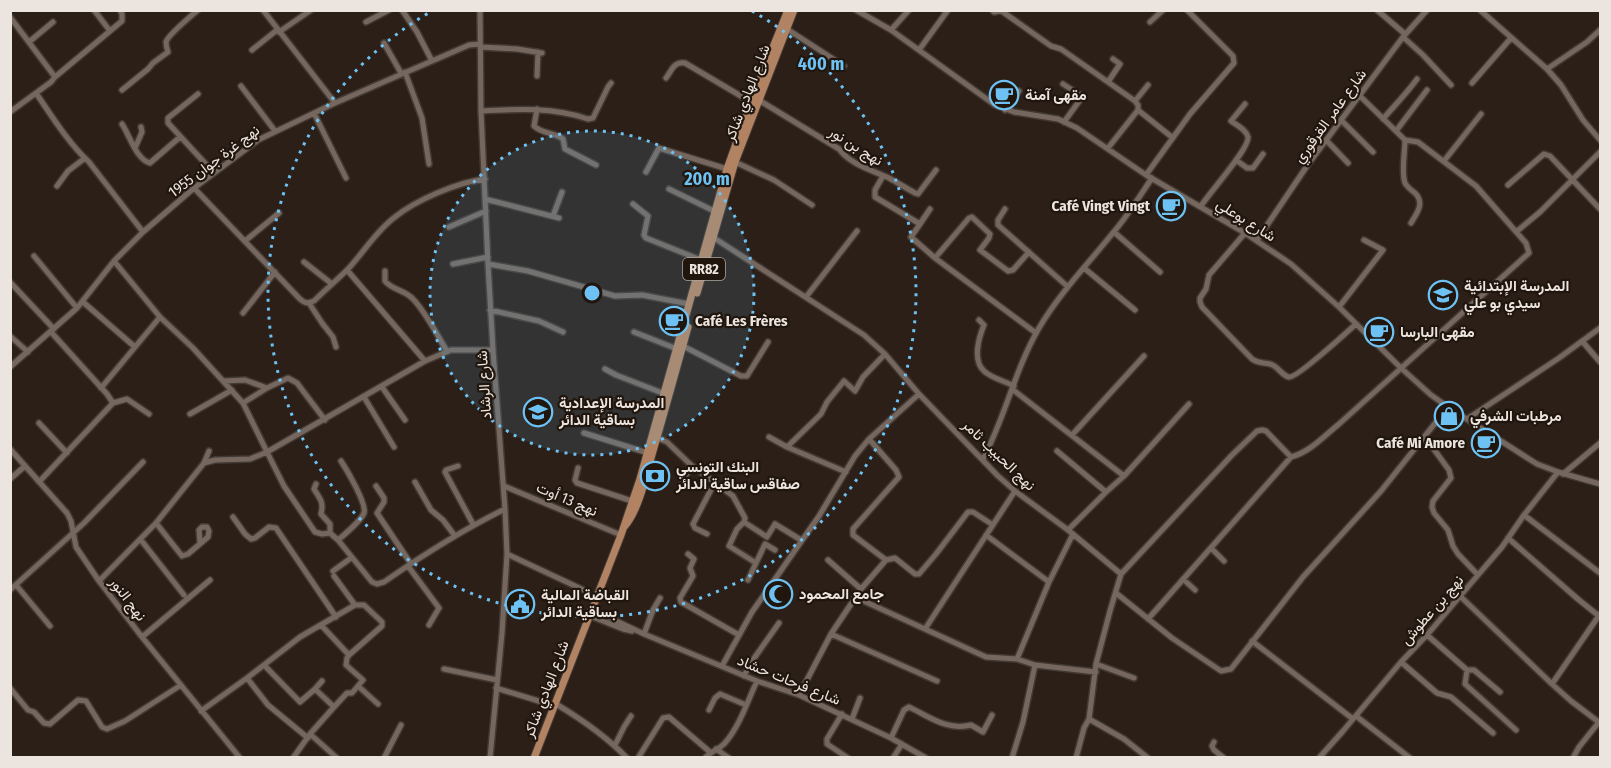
<svg xmlns="http://www.w3.org/2000/svg" width="1611" height="768" font-family="'Fira Sans Condensed',Vazirmatn,sans-serif">
<style>
.lines{fill:none;stroke-linecap:round;stroke-linejoin:round}
.minor-casing{stroke:#433933;stroke-width:8}
.major-casing{stroke:#433933;stroke-width:9}
.minor{stroke:#76675e;stroke-width:5}
.major{stroke:#b18363;stroke-width:7}
.ring{fill:none;stroke:#6dc2f3;stroke-width:3;stroke-dasharray:3 6}
.labels{text-anchor:middle;dominant-baseline:central;stroke-width:4.5;stroke-linejoin:round;paint-order:stroke}
.shield{fill:#21160e;stroke:#afa6a0;stroke-width:1.5}
.shield-label{font-size:14px;font-weight:bold;fill:#ece4de}
.street-label{font-size:15px;fill:#ece4de;stroke:#21160e}
.poi-label{font-size:15px;font-weight:bold;fill:#ece4de;stroke:#21160e;text-anchor:start}
.centre{fill:#6dc2f3;stroke:#21160e;stroke-width:3}
.ring-label{font-size:18px;text-anchor:middle;font-weight:bold;fill:#6dc2f3;stroke:#21160e;stroke-width:4.5;stroke-linejoin:round;paint-order:stroke}
</style>
<rect width="100%" height="100%" fill="#2b1f17"/>
<g class="lines">
<g class="minor-casing">
<path id="minor" d="M94,10l16,21
M263,10l72,93
M402,10l15,22 15,29
M480,10l1,101 7,153 5,86 12,159 2,45 -5,79 -12,125
M856,10l35,20 104,75 19,7 44,7 19,9 69,47 99,58 46,31 48,43 62,61 30,27 17,12 89,57 21,8 42,12
M992,10l2,2 10,-2
M1377,10l28,24
M1480,10l67,59 40,-27 13,-12
M1003,12l48,34 10,3 74,52 3,4v5
M10,17l45,60
M366,22l23,-12
M1150,22l13,-12
M787,29l57,37
M891,30l18,-20
M279,32l32,-22
M1403,37l20,18 28,30
M29,42l24,-20
M384,43l17,30
M480,47l37,2 25,4
M252,50l25,-20
M919,50l29,-40
M1547,69l14,16 22,35 17,20
M405,72l17,46 7,46
M537,76l1,-24
M666,78c6,-8 8,-17 19,-15l66,39
M1108,82l12,-18 -7,-5
M1472,83l39,-45
M1063,84l17,11v5l-16,22
M241,86l34,45
M122,90l26,-21 5,-6 15,-11c-1,-3 -2,-7 -2,-10 2,-7 25,-26 32,-32
M36,93c15,22 33,51 53,69l54,70
M198,94l-30,24v5l46,50
M757,99l82,50c12,16 33,21 50,29 9,5 17,10 26,15l3,1 18,-24
M1135,101l13,-16
M537,109l-3,17c8,8 20,6 29,13l2,10 31,16
M1005,110l14,-19
M481,111c37,-2 72,-4 107,8l5,-1 15,-31 3,-4
M10,112l41,-30 4,-5 67,-56v-7l-2,-4
M314,113l32,65
M1383,119c12,-14 24,-26 34,-40
M1342,121l31,31
M122,124c8,12 14,35 28,39l30,-26
M1396,131l31,-41
M1405,140c0,13 -4,31 0,43 2,4 6,7 10,10 10,10 2,20 -4,30
M1327,141l21,22
M135,148l7,-16 -1,-5
M1108,148l30,-38 35,28
M1236,160l11,8h6l10,-14
M1444,161l37,-47
M735,162l39,18 38,25
M646,172l13,-24 68,21
M1146,175l44,-61 44,-51 -1,-7 -46,-46
M883,176l-8,14v7l45,27 10,-15
M1508,185l36,-31 6,2 50,53
M57,186l11,-15 17,-13
M194,188l105,110c5,5 8,6 15,3 11,-11 23,-21 34,-32 16,-17 28,-38 47,-52 21,-17 63,-35 90,-38
M669,189l45,22
M485,199l74,19
M633,204l15,12 -4,19 2,3 55,22
M1201,206c8,-13 49,-58 47,-69 -2,-8 -12,-12 -17,-16l14,-17
M1005,209l-7,11v5l69,61
M553,216l9,-24
M920,224l-9,13 24,21 101,75
M449,227l37,-16
M1114,232l46,40
M1516,232l24,-20 60,-60
M1245,233l-36,42 -3,14 -6,9v4l2,5 50,52c7,5 11,3 18,5 8,2 12,12 19,13 8,1 58,-45 67,-53
M711,236l153,99 21,19 34,40 79,82 17,15 53,39 53,44 -11,37 -14,53 -7,55 -5,9 -8,30
M1257,240l52,-77 94,-126 24,-27
M245,241l34,-28
M34,256l43,52
M935,258l34,-40 3,-1 18,17 -1,4 -9,12 28,21 5,-1 16,-18
M114,261l46,56 33,31 50,55 24,-15 21,-10 9,5 28,37
M304,262l28,22
M453,264l35,-7
M488,264l40,7 87,25 27,-1 47,9
M1084,268l51,42
M347,270l78,91
M385,271v10c7,9 20,9 28,18 12,12 24,36 34,52
M10,282l44,47
M806,297l51,-66
M83,302l52,45
M309,303l13,20 11,14 3,10
M1339,307l44,-57 -19,-10
M490,310l49,11 24,11
M243,313l32,-41
M979,320l5,5c-5,12 -12,35 0,46 7,7 21,10 30,15
M634,332l43,17
M10,336l18,16
M1582,341l18,21
M683,346l58,30h6l21,-34
M10,367l67,-59 37,-47 29,-29 51,-44 64,-48 77,-37 134,-58 11,-1
M605,369l11,6 49,19
M224,381l21,-1 22,8
M382,387l23,33
M101,388l59,-71
M1012,389l112,87
M364,397l30,50
M113,403l14,-4 22,15
M243,403l24,49 158,-91 26,-11h42
M190,414l42,-24
M1467,419l92,-61 41,-30
M39,423l28,30
M584,433l64,20
M1072,435l72,-79
M655,437l12,5 24,23 42,31 12,22 -1,4 23,15 8,-13 26,16
M769,437l18,10 59,25
M1425,437l24,33 2,8 -18,23 -1,6 2,6 14,17 5,16 5,8 20,21
M787,447l34,-33 6,-12 17,-21 11,10 8,-14 22,-23
M10,449l57,64 4,8 5,26 23,34 43,56 98,121
M1057,451l49,41
M983,459c22,-41 32,-90 56,-131 20,-34 48,-63 73,-94 15,-17 27,-37 40,-56
M204,463l5,-12
M458,466l-12,4 -1,2 28,52
M578,468l-3,12 2,3 55,18
M1563,474l37,-31
M10,479l15,-13
M39,482l74,-79 -6,-9 -56,-62
M415,482l16,28 12,10 12,16
M316,484l-2,5c6,10 10,13 7,25l9,10v9l8,7 34,42 5,2 7,-2c39,-27 78,-52 121,-73
M682,484l9,-19
M376,486l8,12v4l-7,11 34,51
M504,486l117,49
M1524,515l76,58
M233,517l12,17 6,5 4,-1 14,-11 7,1 60,89
M744,522l-7,7 -8,17 27,17 -8,17
M156,523l26,33 6,-2 20,-17 1,-6 -2,-4h-5l-3,3 1,13
M1068,530l38,-38 18,-16 65,-72
M707,534l-12,-6 -2,-4 22,-42
M986,535l63,47
M1508,538l71,62 20,16
M141,540l43,55
M338,540c7,-6 23,-19 26,-27 3,-9 -17,-43 -23,-52
M1211,548l13,13
M507,554l81,38
M688,554l6,5 -4,9 3,8 -13,22 1,4 58,33
M828,560l33,29
M886,560l9,-2 20,16h4l17,-20 32,-42h5l20,13
M756,563l9,-19 10,6
M408,566l31,42 -10,17
M333,571l18,-13
M1121,574l111,-119 25,-24 5,-1 4,1 25,26
M334,576l21,29
M1183,579l12,11
M99,581l57,-58 48,-60 11,-3 35,-1 17,-7 17,34 31,46 7,2 8,-1
M16,585l34,41
M10,590l74,-67 59,-61
M1116,593l56,45 49,33 10,-2 72,-92 78,-86 67,-84
M1460,596l92,88 48,-70
M855,597l131,60 31,2 18,6 61,7
M591,609l53,25 113,47 42,14 92,43 35,20
M588,615l35,14 9,2
M1148,619l143,-162c19,-5 33,-21 48,-33l190,-171 -3,-10 -50,-57 -58,-44 -13,-2 -45,-44
M925,629l90,-138
M644,634l9,-24 7,-12
M831,634l106,47
M1427,635l40,35h7l26,22
M142,637l68,-57
M1252,641l101,78
M1017,659l32,-77 24,-48
M1401,662l36,31 14,4 42,36
M1096,664l38,14
M264,665l36,37 15,-13 19,18
M722,666l30,-54 67,-96 36,-60 14,-17 50,-45
M444,669l53,11
M1467,670l-2,14 51,46
M744,676l6,-12 29,-41
M247,678l21,27 40,33
M1552,684l19,17 29,22
M358,686l20,18
M10,688l18,22 6,2 10,11 6,1 28,-24 8,1 16,26 5,2 18,-8 56,-36
M496,688l59,18
M315,689l7,-8
M799,695l32,-61 30,-45 25,-29 -33,-25v-6l46,-52 -3,-7 -27,-31
M556,704c25,15 50,32 71,54
M709,710l6,-12 5,-4 26,11
M201,711l46,-33 53,-41 55,-32h9l18,17v4l-33,29 -28,-30
M842,714l-15,25v5l21,14
M1356,716l54,42
M852,719l8,-21
M1089,719l35,20 24,19
M310,734l27,24
M891,738l13,-28 5,-3c21,10 38,24 62,18l12,7 9,-17
M1214,742l-2,4 2,4 10,8
M615,745l9,-18 7,-11
M716,749l13,9
M293,758l17,-24 24,-27 13,-14h5l11,-13 -17,-15 1,-7 2,-3
M384,758l17,-33
M638,758l25,-40 6,-1 41,35
M705,758c7,-8 13,-8 19,-14 16,-18 23,-42 33,-63
M893,758l9,-14
M1012,758l11,-36 12,-57
M1319,758l24,-27 58,-69 26,-27 51,-60 24,-28 22,-32 34,-43
M1573,758l6,-11 20,-25"/>
</g>
<g class="major-casing">
<path id="major" d="M697,293l38,-131 59,-152
M624,527c14,-15 22,-50 27,-69 13,-44 25,-88 37,-131
M534,758l87,-223 19,-56 87,-310 24,-67 37,-92"/>
</g>
<use href="#minor" class="minor"/>
<use href="#major" class="major"/>
</g>
<circle cx="592" cy="293" r="162" fill="#6dc2f3" fill-opacity=".12"/>
<g class="ring">
<circle cx="592" cy="293" r="162"/>
<path d="M752 11A324 324 0 1 1 432 11"/>
</g>
<defs>
<g id="cafe-ring" transform="scale(1.5)"><circle r="9.5" fill="#21160e" stroke="#6dc2f3" stroke-width="1.5"/><path d="M-5.5-4.5H6V0H3Q3 3.5 0 3.5H-2.5Q-5.5 3.5-5.5 0ZM3-3.2v2h1.7v-2ZM-6 4.5H4V6H-6Z" fill="#6dc2f3"/></g>
<g id="school-ring" transform="scale(1.5)"><circle r="9.5" fill="#21160e" stroke="#6dc2f3" stroke-width="1.5"/><path d="M0-5L7-2L0 1L-7-2ZM-4 1L0 2.5L4 1V4Q0 6-4 4Z" fill="#6dc2f3"/></g>
<g id="shop-ring" transform="scale(1.5)"><circle r="9.5" fill="#21160e" stroke="#6dc2f3" stroke-width="1.5"/><path d="M-5-2.5h2.3a2.7 3.5 0 0 1 5.4 0H5L5.5 6h-11ZM-1.5-2.5h3a1.5 2.3 0 0 0-3 0Z" fill="#6dc2f3"/></g>
<g id="bank-ring" transform="scale(1.5)"><circle r="9.5" fill="#21160e" stroke="#6dc2f3" stroke-width="1.5"/><path d="M-6-4H6V4H-6ZM0-2.3a2.3 2.3 0 1 0 0 4.6a2.3 2.3 0 1 0 0-4.6Z" fill="#6dc2f3"/></g>
<g id="mosque-ring" transform="scale(1.5)"><circle r="9.5" fill="#21160e" stroke="#6dc2f3" stroke-width="1.5"/><path d="M3.5-4.9A6 6 0 1 0 3.5 4.9A5 5 0 1 1 3.5-4.9Z" fill="#6dc2f3"/></g>
<g id="civic-ring" transform="scale(1.5)"><circle r="9.5" fill="#21160e" stroke="#6dc2f3" stroke-width="1.5"/><path d="M-.6-6.5H3V-4.5H.6V-3L4-1V1h2V6H-6V1h2V-1L-.6-3ZM-1.2 2.5V6h2.4V2.5Z" fill="#6dc2f3"/></g>
</defs>
<g fill-rule="evenodd">
<use href="#cafe-ring" x="1004" y="95"/>
<use href="#cafe-ring" x="1171" y="206"/>
<use href="#school-ring" x="1443" y="295"/>
<use href="#cafe-ring" x="674" y="321"/>
<use href="#cafe-ring" x="1379" y="332"/>
<use href="#school-ring" x="538" y="412"/>
<use href="#shop-ring" x="1449" y="416"/>
<use href="#cafe-ring" x="1486" y="443"/>
<use href="#bank-ring" x="655" y="476"/>
<use href="#mosque-ring" x="778" y="594"/>
<use href="#civic-ring" x="520" y="604"/>
</g>
<g class="labels">
<rect class="shield" x="683" y="258" width="42" height="22" rx="4.5"/>
<g class="shield-label">
<text x="704" y="269">RR82</text>
</g>
<g class="street-label">
<text transform="translate(747 93) rotate(-69)">شارع الهادي شاكر</text>
<text transform="translate(1330 116) rotate(-54)">شارع عامر القرقوري</text>
<text transform="translate(856 146) rotate(32)">نهج بن نور</text>
<text transform="translate(214 161) rotate(-37)">نهج غرة جوان 1955</text>
<text transform="translate(1246 220) rotate(32)">شارع بوعلي</text>
<text transform="translate(484 385) rotate(-94)">شارع الرشاد</text>
<text transform="translate(999 455) rotate(44)">نهج الحبيب ثامر</text>
<text transform="translate(567 499) rotate(23)">نهج 13 أوت</text>
<text transform="translate(128 599) rotate(53)">نهج النور</text>
<text transform="translate(1432 610) rotate(-49)">نهج بن عطوش</text>
<text transform="translate(789 680) rotate(22)">شارع فرحات حشاد</text>
<text transform="translate(546 689) rotate(-69)">شارع الهادي شاكر</text>
</g>
<g class="poi-label">
<text x="1025" y="95">مقهى آمنة</text>
<text x="1150" y="206" text-anchor="end">Café Vingt Vingt</text>
<text x="1464" y="286">المدرسة الإبتدائية<tspan x="1464" dy="17">سيدي بو علي</tspan></text>
<text x="695" y="321">Café Les Frères</text>
<text x="1400" y="332">مقهى البارسا</text>
<text x="559" y="403">المدرسة الإعدادية<tspan x="559" dy="17">بساقية الدائر</tspan></text>
<text x="1470" y="416">مرطبات الشرفي</text>
<text x="1465" y="443" text-anchor="end">Café Mi Amore</text>
<text x="676" y="467">البنك التونسي<tspan x="676" dy="17">صفاقس ساقية الدائر</tspan></text>
<text x="799" y="594">جامع المحمود</text>
<text x="541" y="595">القباضة المالية<tspan x="541" dy="17">بساقية الدائر</tspan></text>
</g>
</g>
<circle cx="592" cy="293" r="9" class="centre"/>
<g class="ring-label">
<text x="821" y="70">400 m</text>
<text x="707" y="185">200 m</text>
</g>
<rect width="1611" height="768" fill="none" stroke="#ece4de" stroke-width="24"/>
</svg>
